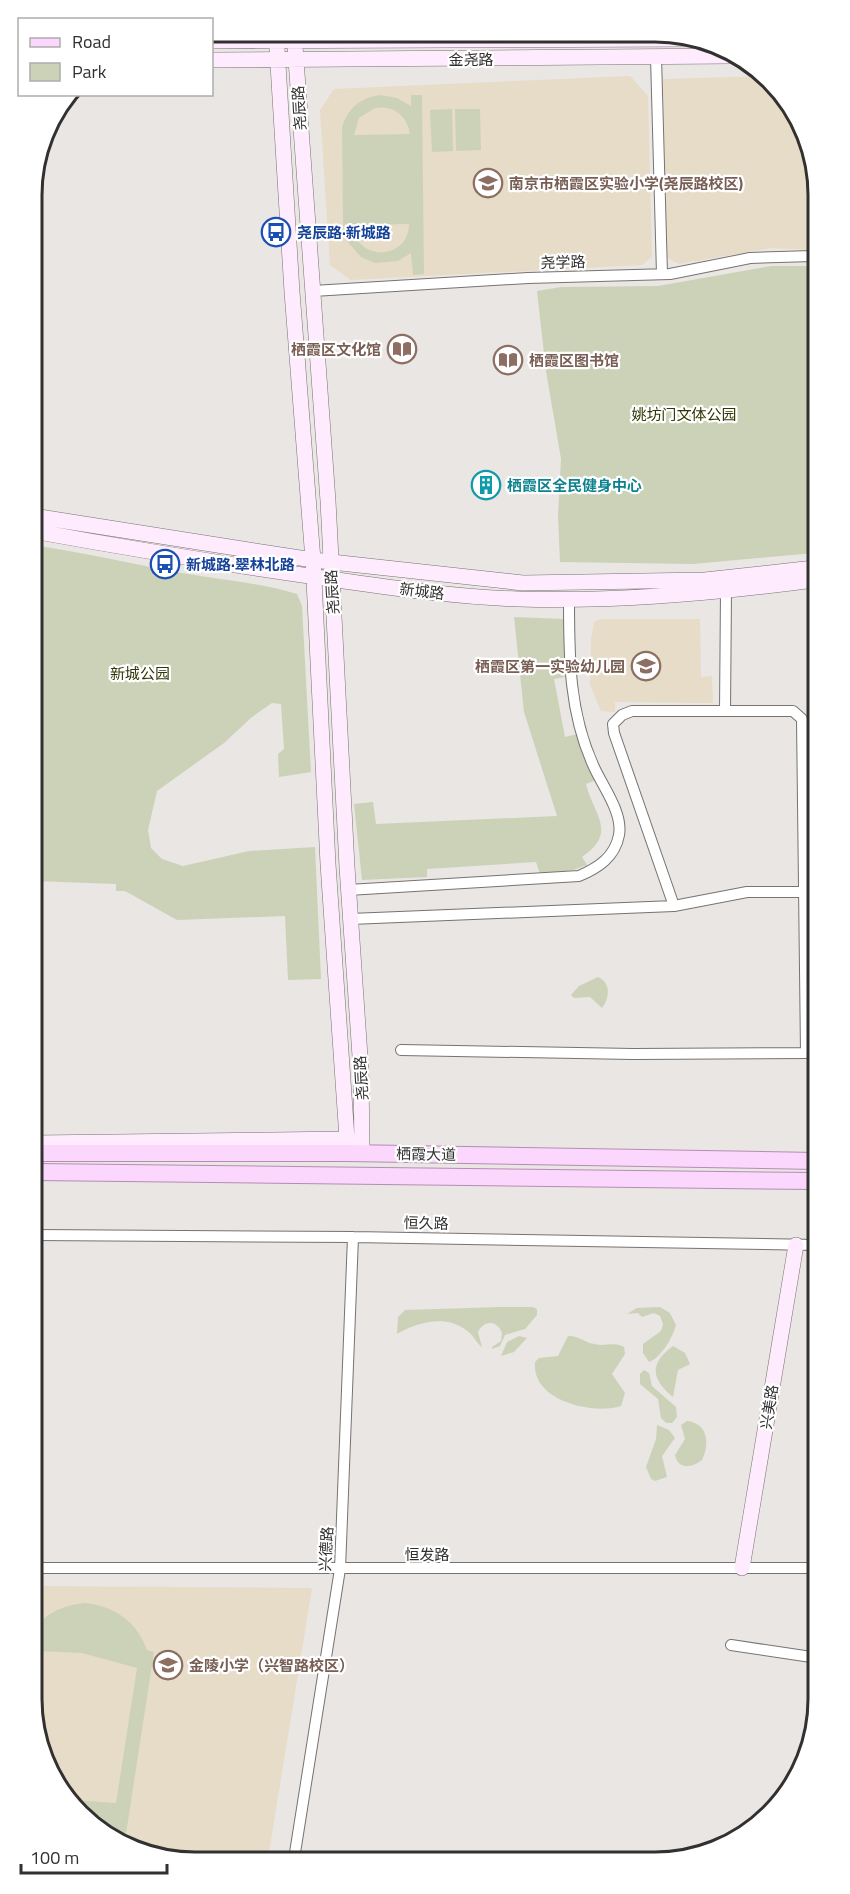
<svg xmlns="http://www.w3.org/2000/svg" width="850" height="1894" font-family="'Titillium Web','Noto Sans SC',sans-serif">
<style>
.education{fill:#e7dcc7}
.green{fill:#ccd2b8;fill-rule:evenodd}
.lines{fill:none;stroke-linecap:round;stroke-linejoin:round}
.street-casing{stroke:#767371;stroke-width:12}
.secondary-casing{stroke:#767371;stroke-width:16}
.primary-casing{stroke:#b48cb4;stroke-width:18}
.street{stroke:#fff;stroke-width:10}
.secondary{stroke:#feebfe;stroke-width:15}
.primary{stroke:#fcd7fd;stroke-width:16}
.labels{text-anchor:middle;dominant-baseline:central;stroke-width:4.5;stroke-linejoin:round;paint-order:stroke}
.street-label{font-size:15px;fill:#323130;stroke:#fff}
.education-label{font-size:15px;font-weight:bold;fill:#785e54;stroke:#fff;text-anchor:start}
.transit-label{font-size:15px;font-weight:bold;fill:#164399;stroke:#fff;text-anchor:start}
.park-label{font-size:15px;fill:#303605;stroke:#fff}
.culture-label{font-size:15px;font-weight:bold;fill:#0d838f;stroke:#fff;text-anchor:start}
.rim{fill:none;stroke:#323130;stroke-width:3}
</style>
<rect width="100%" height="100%" fill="#e9e6e4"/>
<path class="education" d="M630,76l18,20 4,161 -10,8 -291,15 -21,-15 -10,-155 14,-21z
M765,76l48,77v97l-42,-2 -92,16 -13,-7 -3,-178z
M600,619h100l1,58 11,-1 1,27 -98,-1v10l-14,-1 -11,-26 1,-46 3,-17z
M37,1586l275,2 -44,271h-104l-77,-37 -50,-81z"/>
<path class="green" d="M381,95l16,3 14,8v-11h11l2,179 -11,1 -2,-22 -13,8 -23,2 -14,-6 -15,-17 -3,-15 -1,-98c6,-19 19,-30 39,-32zM375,108c18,-3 32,7 35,26l-56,1 5,-17zM409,224c0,37 -55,38 -55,1z
M452,109l1,42 -21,1 -2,-42z
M455,109h25l1,41 -25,1z
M771,266h42l1,287 -121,11 -133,-2 -2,-47 3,-56 -15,-88 -9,-80 24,-4 97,-1z
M33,545c45,7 88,16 132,25 44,9 89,11 132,24l5,12 9,166 -32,5 -1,-23 6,-5 -3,-45 -9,-1 -20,14 -28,26 -67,48 -9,39 3,18 11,11 21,7 66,-15 66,-4 6,132 -33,1 -3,-64 -108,4 -52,-29h-9v-7l-82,-3z
M514,617l50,2 1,58 -11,2 11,58 12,-3 19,46 -10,4c8,32 32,48 -4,73l5,8 -14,5 -33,4 -4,-12 -109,7v8l-65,3 -8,-76 19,-2 3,22 181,-8 -33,-104z
M598,977c13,6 12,20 4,31l-12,-11 -16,1 -3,-3 8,-9z
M500,1307h33l4,2v6l-12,14 -20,6 -5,11 -8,3v-2l9,-6 1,-8c-5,-13 -18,-13 -24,-1l4,15c-6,-4 -9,-13 -16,-17 -21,-16 -50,-7 -69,4l1,-17 7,-7z
M660,1307l10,6 6,12c-3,12 -15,33 -27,37l-6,-9v-9l18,-13 2,-7 -3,-8 -6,-3 -12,4 -4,-4 -11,1 10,-6z
M519,1336l8,2 -13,14 -13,4 6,-14z
M568,1336c10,-1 17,7 27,8 10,3 19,-3 29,3l1,7 -13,20 13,19 -4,13c-28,9 -90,-5 -86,-44l4,-4 19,-2z
M673,1346l12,7 5,11 -12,6 -5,27c-21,-17 -25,-33 0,-51z
M644,1370l5,3 3,13 24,21 1,10 -5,6h-6l-5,-5 -3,-19 -18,-15v-10z
M687,1421c21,2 23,23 15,39 -10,8 -24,10 -27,-5l10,-16 -4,-14z
M657,1425l12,5 6,8 -13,18 5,21 -12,4 -4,-2 -5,-12 10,-28z
M85,1603c30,3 52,19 62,47l7,2 -29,188 -38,-18 -13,-22 42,3 21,-135 -55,-15 -45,-2v-26c13,-14 28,-20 48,-22z"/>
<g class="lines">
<g class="street-casing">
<path id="street" d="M656,57l6,217
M313,291l215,-13 142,-4 80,-16 63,-2
M348,890l231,-14c19,-8 36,-19 40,-41 4,-22 -16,-48 -25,-68 -25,-54 -25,-109 -25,-167
M674,906l-60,-173 -1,-9 9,-9 10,-4h93
M350,919l324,-13 73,-14h56
M401,1050l232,4 173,-1 -4,-334 -9,-8h-68l1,-120
M35,1235l318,2 464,8
M37,1568h781
M731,1645l87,13
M294,1859l46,-290 13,-332"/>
</g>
<g class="secondary-casing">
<path id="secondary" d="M276,32l16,260 21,268 15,304 20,289
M294,32l34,469 19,366 14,204 1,82
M212,41l483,-2
M212,60l518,-4
M33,516l280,44 210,23 182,-3 109,-12
M33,531c99,18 197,34 297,48 63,9 126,18 189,20 99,3 198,-6 295,-19
M35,1143l311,-4
M742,1568l54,-323"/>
</g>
<g class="primary-casing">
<path id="primary" d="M35,1153h313l468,8
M35,1172l781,9"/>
</g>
<use href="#street" class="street"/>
<use href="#secondary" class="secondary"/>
<use href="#primary" class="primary"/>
</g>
<defs>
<g id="school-ring" transform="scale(1.5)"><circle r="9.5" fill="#fff" stroke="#8d6e63" stroke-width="1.5"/><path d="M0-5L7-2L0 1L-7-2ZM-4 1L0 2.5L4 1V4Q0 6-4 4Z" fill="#8d6e63"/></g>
<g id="bus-ring" transform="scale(1.5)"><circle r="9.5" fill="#fff" stroke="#1a4fb4" stroke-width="1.5"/><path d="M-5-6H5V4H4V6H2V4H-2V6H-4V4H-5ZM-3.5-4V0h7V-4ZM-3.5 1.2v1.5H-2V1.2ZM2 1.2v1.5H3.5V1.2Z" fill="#1a4fb4"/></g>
<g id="library-ring" transform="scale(1.5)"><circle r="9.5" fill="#fff" stroke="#8d6e63" stroke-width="1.5"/><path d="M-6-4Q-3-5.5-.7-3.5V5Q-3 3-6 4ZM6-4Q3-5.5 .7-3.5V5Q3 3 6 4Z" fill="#8d6e63"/></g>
<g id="building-ring" transform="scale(1.5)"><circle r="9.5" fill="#fff" stroke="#0f9aa8" stroke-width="1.5"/><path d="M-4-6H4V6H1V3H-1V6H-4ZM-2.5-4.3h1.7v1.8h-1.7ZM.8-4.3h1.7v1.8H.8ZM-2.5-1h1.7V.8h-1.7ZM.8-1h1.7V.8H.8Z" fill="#0f9aa8"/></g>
</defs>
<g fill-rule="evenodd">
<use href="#school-ring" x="488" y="183"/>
<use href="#bus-ring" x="276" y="232"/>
<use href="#library-ring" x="402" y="349"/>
<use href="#library-ring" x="508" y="360"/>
<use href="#building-ring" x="486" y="485"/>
<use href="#bus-ring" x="165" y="564"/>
<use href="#school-ring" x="646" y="666"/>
<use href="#school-ring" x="168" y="1665"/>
</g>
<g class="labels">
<g class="street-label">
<text x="471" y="59">金尧路</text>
<text transform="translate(299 108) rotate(-93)">尧辰路</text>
<text transform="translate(563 262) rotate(-1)">尧学路</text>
<text transform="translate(422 591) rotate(7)">新城路</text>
<text transform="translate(332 592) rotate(-93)">尧辰路</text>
<text transform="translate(361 1078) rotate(-93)">尧辰路</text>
<text transform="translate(426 1154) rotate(1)">栖霞大道</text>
<text transform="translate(426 1223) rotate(1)">恒久路</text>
<text transform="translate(769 1407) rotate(-81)">兴美路</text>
<text transform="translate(326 1549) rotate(-87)">兴德路</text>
<text x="427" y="1554">恒发路</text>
</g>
<g class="education-label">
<text x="509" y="183">南京市栖霞区实验小学(尧辰路校区)</text>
<text x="381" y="349" text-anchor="end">栖霞区文化馆</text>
<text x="529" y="360">栖霞区图书馆</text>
<text x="625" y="666" text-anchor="end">栖霞区第一实验幼儿园</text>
<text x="189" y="1665">金陵小学（兴智路校区）</text>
</g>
<g class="transit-label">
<text x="297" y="232">尧辰路·新城路</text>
<text x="186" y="564">新城路·翠林北路</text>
</g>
<g class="park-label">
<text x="684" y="414">姚坊门文体公园</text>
<text x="140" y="673">新城公园</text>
</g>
<g class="culture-label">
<text x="507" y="485">栖霞区全民健身中心</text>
</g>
</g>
<path d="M0 0H850V1894H0ZM195 42H655A153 153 0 0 1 808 195V1699A153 153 0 0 1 655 1852H195A153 153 0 0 1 42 1699V195A153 153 0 0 1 195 42Z" fill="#fff" fill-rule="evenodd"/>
<path class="rim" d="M195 42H655A153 153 0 0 1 808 195V1699A153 153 0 0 1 655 1852H195A153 153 0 0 1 42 1699V195A153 153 0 0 1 195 42Z"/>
<rect x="18" y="18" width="195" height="78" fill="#ffffff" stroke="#adadac" stroke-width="1.5"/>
<rect x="30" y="38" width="30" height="9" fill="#fcd7fd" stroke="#adadac" stroke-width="1.5"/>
<text x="72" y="48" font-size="18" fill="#323130">Road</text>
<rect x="30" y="63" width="30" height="18" fill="#ccd2b8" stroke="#adadac" stroke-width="1.5"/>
<text x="72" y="78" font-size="18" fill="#323130">Park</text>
<path d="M21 1864v9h146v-9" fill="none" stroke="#323130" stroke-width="3"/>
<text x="30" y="1864" font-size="18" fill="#323130" stroke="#ffffff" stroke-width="4.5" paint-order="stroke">100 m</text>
</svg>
